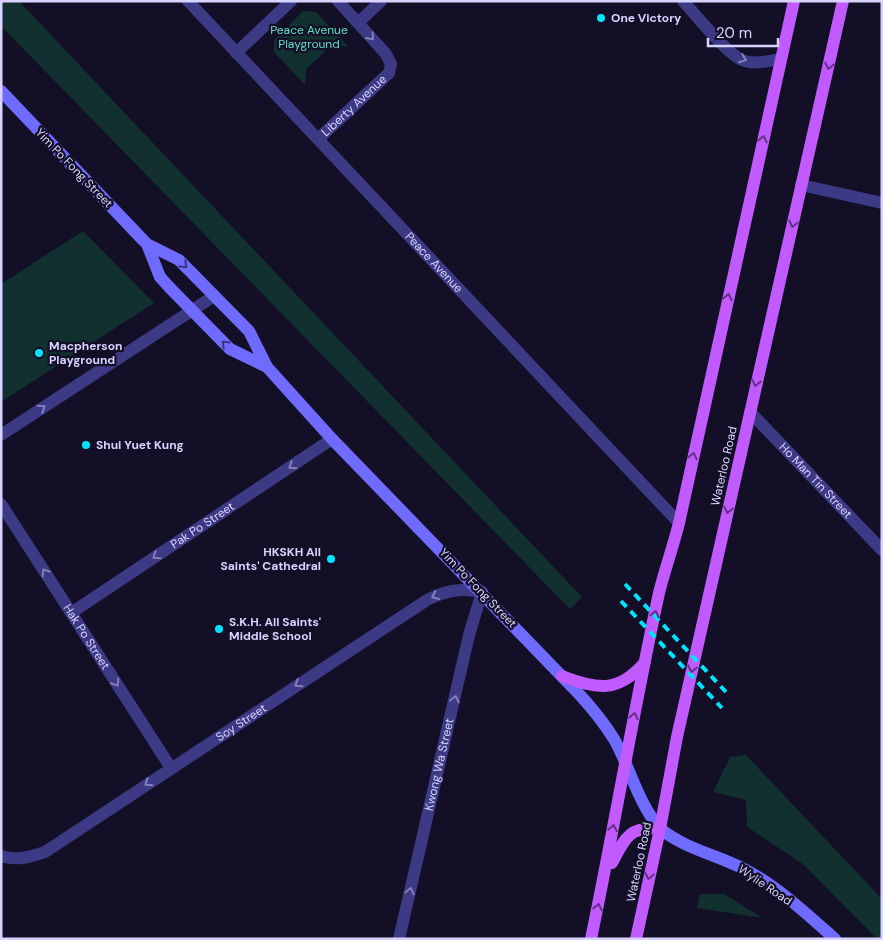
<svg xmlns="http://www.w3.org/2000/svg" width="883" height="940" font-family="'DM Sans',sans-serif">
<style>
.green{fill:#12302f}
.lines{fill:none;stroke-linecap:round;stroke-linejoin:round}
.minor{stroke:#3d3a85;stroke-width:12}
.tertiary{stroke:#3d3a85;stroke-width:12}
.secondary{stroke:#6f6bff;stroke-width:12}
.primary{stroke:#c25bff;stroke-width:12}
.rail{stroke:#00e5ff;stroke-width:4;stroke-dasharray:8 6;stroke-linecap:butt}
.oneway{stroke:#837fbc}
.oneway2{stroke:#623188}
.oneway3{stroke:#38347d}
.poi-dot{fill:#00e5ff;stroke:#130f26;stroke-width:2}
.labels{text-anchor:middle;dominant-baseline:central;stroke-width:4.5;stroke-linejoin:round;paint-order:stroke}
.poi-label{font-size:12px;font-weight:bold;fill:#d9d4ff;stroke:#130f26;text-anchor:start}
.park-label{font-size:12px;fill:#5fe0c0;stroke:#130f26}
.street-label{font-size:12px;fill:#d9d4ff;stroke:#130f26}
</style>
<rect width="100%" height="100%" fill="#130f26"/>
<path class="green" d="M1,1h18l563,596 -12,12 -569,-583z
M303,11l13,1 33,35 -17,-2 -26,24 -1,16 -31,-33v-12z
M83,231l71,72 -153,99v-118z
M746,755l136,144v40h-5l-74,-75 -56,-37 -1,-27 -33,-8 17,-35z
M700,894h24l39,24 -66,-10z"/>
<g class="lines">
<g class="minor">
<path id="s1" d="M188,1l491,522"/>
<path d="M683,1c13,14 44,53 59,59 12,5 26,1 39,-1"/>
<path d="M358,23l23,-22"/>
<path d="M236,53l55,-52"/>
<path id="s2" d="M318,139l71,-66 2,-9 -5,-10 -48,-53"/>
<path d="M801,185l81,18"/>
<path id="s3" d="M750,412l132,138"/>
<path id="s4" d="M1,504l170,264"/>
<path id="s5" d="M71,613l261,-174"/>
<path id="s6" d="M1,856c16,5 29,1 44,-4l382,-252c20,-10 33,-12 55,-8"/>
</g>
<g class="tertiary">
<path d="M1,435l213,-139"/>
<path id="s7" d="M399,939l70,-304 13,-43"/>
</g>
<path class="secondary" d="M1,91l142,149 4,4 32,16 65,66 5,5 18,36 65,72 247,255c13,14 25,29 35,45 15,26 21,55 38,79 3,4 6,9 10,12 24,19 55,25 82,39 32,16 64,46 91,70
M147,244l13,33 10,11 60,61 37,18"/>
<path class="primary" d="M562,676c35,13 56,18 83,-14
M612,863c13,-25 17,-37 48,-34
M591,939c24,-115 43,-231 68,-346 6,-24 14,-46 20,-70l115,-522
M636,939l24,-110 17,-92 166,-736"/>
<path class="rail" d="M625,584l101,108
M621,601l101,107"/>
</g>
<defs><path id="oneway-chevron" d="M-2-3.5L2.5 0L-2 3.5" fill="none" stroke-width="1.6" stroke-linecap="round" stroke-linejoin="round" transform="scale(1.25)"/></defs>
<g class="oneway">
<use href="#oneway-chevron" transform="translate(371 37) rotate(48)"/>
<use href="#oneway-chevron" transform="translate(743 59) rotate(21)"/>
<use href="#oneway-chevron" transform="translate(42 408) rotate(-33)"/>
<use href="#oneway-chevron" transform="translate(292 466) rotate(146)"/>
<use href="#oneway-chevron" transform="translate(156 556) rotate(146)"/>
<use href="#oneway-chevron" transform="translate(45 572) rotate(-123)"/>
<use href="#oneway-chevron" transform="translate(435 596) rotate(155)"/>
<use href="#oneway-chevron" transform="translate(116 683) rotate(57)"/>
<use href="#oneway-chevron" transform="translate(298 684) rotate(147)"/>
<use href="#oneway-chevron" transform="translate(455 699) rotate(-77)"/>
<use href="#oneway-chevron" transform="translate(148 783) rotate(146)"/>
<use href="#oneway-chevron" transform="translate(410 891) rotate(-77)"/>
</g>
<g class="oneway2">
<use href="#oneway-chevron" transform="translate(829 66) rotate(103)"/>
<use href="#oneway-chevron" transform="translate(763 139) rotate(-78)"/>
<use href="#oneway-chevron" transform="translate(793 224) rotate(103)"/>
<use href="#oneway-chevron" transform="translate(728 297) rotate(-78)"/>
<use href="#oneway-chevron" transform="translate(756 383) rotate(102)"/>
<use href="#oneway-chevron" transform="translate(693 456) rotate(-78)"/>
<use href="#oneway-chevron" transform="translate(728 510) rotate(103)"/>
<use href="#oneway-chevron" transform="translate(655 614) rotate(-78)"/>
<use href="#oneway-chevron" transform="translate(692 669) rotate(103)"/>
<use href="#oneway-chevron" transform="translate(634 716) rotate(-79)"/>
<use href="#oneway-chevron" transform="translate(613 828) rotate(-80)"/>
<use href="#oneway-chevron" transform="translate(649 876) rotate(102)"/>
<use href="#oneway-chevron" transform="translate(598 907) rotate(-78)"/>
</g>
<g class="oneway3">
<use href="#oneway-chevron" transform="translate(184 265) rotate(44)"/>
<use href="#oneway-chevron" transform="translate(225 344) rotate(-136)"/>
</g>
<g class="poi-dot">
<circle cx="601" cy="18" r="5"/>
<circle cx="39" cy="353" r="5"/>
<circle cx="86" cy="445" r="5"/>
<circle cx="331" cy="559" r="5"/>
<circle cx="219" cy="629" r="5"/>
</g>
<g class="labels">
<g class="poi-label">
<text x="611" y="18">One Victory</text>
<text x="49" y="346">Macpherson<tspan x="49" dy="14">Playground</tspan></text>
<text x="96" y="445">Shui Yuet Kung</text>
<text x="321" y="552" text-anchor="end">HKSKH All<tspan x="321" dy="14">Saints' Cathedral</tspan></text>
<text x="229" y="622">S.K.H. All Saints'<tspan x="229" dy="14">Middle School</tspan></text>
</g>
<g class="park-label">
<text x="309" y="30">Peace Avenue<tspan x="309" dy="14">Playground</tspan></text>
</g>
<g class="street-label">
<text stroke="none"><textPath href="#s2" startOffset="49">Liberty Avenue</textPath></text>
<text transform="translate(74 168) rotate(46)">Yim Po Fong Street</text>
<text stroke="none"><textPath href="#s1" startOffset="359">Peace Avenue</textPath></text>
<text transform="translate(724 466) rotate(-77)">Waterloo Road</text>
<text stroke="none"><textPath href="#s3" startOffset="95">Ho Man Tin Street</textPath></text>
<text stroke="none"><textPath href="#s5" startOffset="158">Pak Po Street</textPath></text>
<text transform="translate(478 588) rotate(46)">Yim Po Fong Street</text>
<text stroke="none"><textPath href="#s4" startOffset="158">Hak Po Street</textPath></text>
<text stroke="none"><textPath href="#s6" startOffset="280">Soy Street</textPath></text>
<text stroke="none"><textPath href="#s7" startOffset="179">Kwong Wa Street</textPath></text>
<text transform="translate(639 862) rotate(-78)">Waterloo Road</text>
<text transform="translate(765 885) rotate(34)">Wylie Road</text>
</g>
</g>
<rect width="883" height="940" fill="none" stroke="#d9d4ff" stroke-width="5"/>
<path d="M708 38v8h70v-8" fill="none" stroke="#d9d4ff" stroke-width="2.5"/>
<text x="716" y="38" font-size="15" fill="#d9d4ff" stroke="#130f26" stroke-width="4" paint-order="stroke">20 m</text>
</svg>
